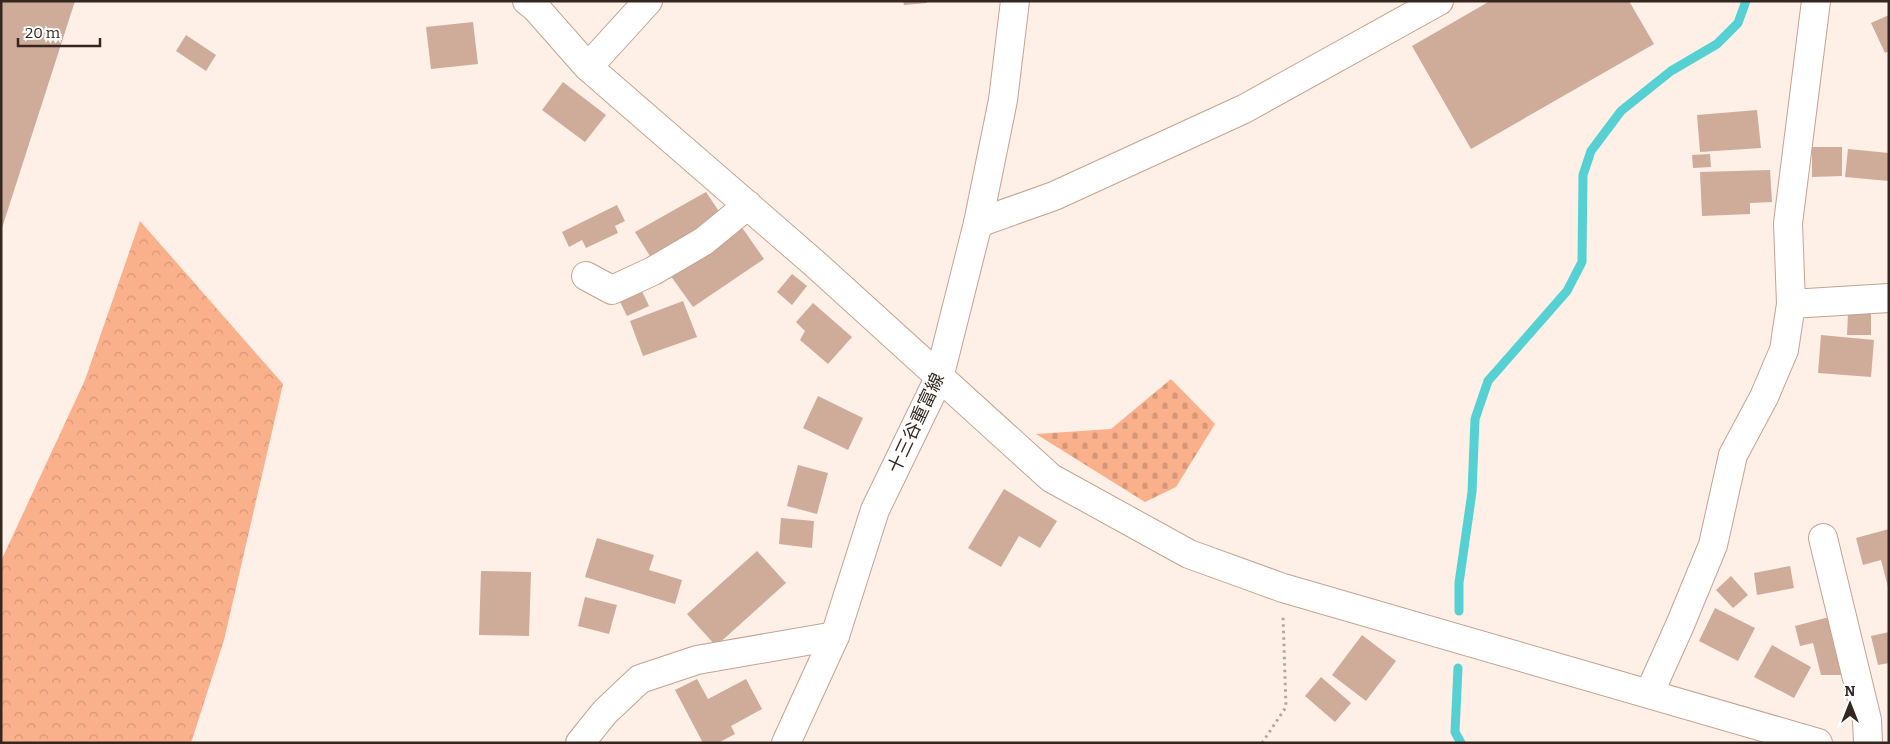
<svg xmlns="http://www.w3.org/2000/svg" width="1890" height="744" font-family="Bitter,'Noto Sans JP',serif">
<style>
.forest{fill:url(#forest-crowns)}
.cemetery{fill:url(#cemetery-stones)}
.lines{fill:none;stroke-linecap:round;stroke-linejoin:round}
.stream{stroke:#56d1d3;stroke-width:9}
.building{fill:#cfab99}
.minor-casing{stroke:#c6a290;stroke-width:30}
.major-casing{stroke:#c6a290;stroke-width:30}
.path{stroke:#b4a69e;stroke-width:3;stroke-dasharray:2.5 4;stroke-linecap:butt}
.minor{stroke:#fff;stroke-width:28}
.major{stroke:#fff;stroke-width:28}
.labels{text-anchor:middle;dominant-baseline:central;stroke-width:4.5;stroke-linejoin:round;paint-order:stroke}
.street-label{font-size:18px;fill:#352720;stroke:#fff}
</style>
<defs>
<pattern id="forest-crowns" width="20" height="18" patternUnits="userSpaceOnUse" patternTransform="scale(1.25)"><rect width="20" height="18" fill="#f9b08b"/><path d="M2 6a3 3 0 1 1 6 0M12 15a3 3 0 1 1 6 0" fill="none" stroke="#d69778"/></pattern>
<pattern id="cemetery-stones" width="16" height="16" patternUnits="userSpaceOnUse" patternTransform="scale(1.25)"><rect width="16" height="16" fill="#f9b08b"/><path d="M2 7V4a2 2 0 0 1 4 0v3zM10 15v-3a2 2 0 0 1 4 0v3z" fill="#d69778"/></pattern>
</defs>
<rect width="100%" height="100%" fill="#feefe7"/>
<path class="forest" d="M140,221l143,163 -59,256 -33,103h-190v-182l84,-181z"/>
<path class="cemetery" d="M1171,379l44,45 -39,63 -31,15 -109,-68 75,-5z"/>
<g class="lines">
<path class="stream" d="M1459,611v-28l13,-91 3,-73 13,-38 79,-90 15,-29 1,-87 8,-24 30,-40 50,-40 46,-27 21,-21 8,-22
M1458,668l-3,64 6,11"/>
</g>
<path class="building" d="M1,1h74l-73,227h-1z
M903,1h24v2l-23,2z
M1490,1h139l25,43 -183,105 -59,-103z
M1889,15v36l-4,2 -14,-30z
M473,22l5,42 -47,5 -5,-42z
M186,35l30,20 -10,16 -30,-20z
M563,82l43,33 -21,27 -43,-32z
M1757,110l4,38 -61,4 -3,-37z
M1812,147h30v29l-30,1z
M1848,149l41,4v28l-44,-4z
M1710,154l1,13 -18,1 -1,-13z
M1770,170l2,32 -22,1v11l-48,2 -2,-44z
M706,192l16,24 -69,45 -18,-29z
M617,205l8,16 -10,5 3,7 -32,15 -4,-8 -13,7 -7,-15z
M741,226l23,33 -71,48 -23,-32z
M792,274l15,12 -15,19 -15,-13z
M640,287l9,19 -22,10 -9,-18z
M683,301l14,36 -54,19 -13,-35z
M813,303l39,34 -24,27 -28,-24 5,-9 -9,-9z
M1848,313l23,1v21h-24z
M1821,335l53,5 -3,37 -53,-4z
M818,396l45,22 -15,32 -45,-22z
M798,465l30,8 -11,41 -30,-8z
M1004,489l53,32 -17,27 -21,-12 -18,31 -33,-19z
M781,518l33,3 -2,27 -33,-4z
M1889,529v58h-1l-7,-27 -18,5 -7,-27z
M597,538l57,17 -5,15 33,10 -7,24 -90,-27z
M757,551l29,32 -70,63 -29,-32z
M1790,566l4,22 -37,7 -3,-22z
M481,571l50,1 -2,64 -50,-1z
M1731,576l17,19 -15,13 -17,-18z
M585,597l32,8 -8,29 -31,-8z
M1715,608l40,20 -17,33 -39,-20z
M1833,616l15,59h-27l-8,-32 -13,3 -5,-20z
M1889,632v31l-11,2 -7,-29z
M1362,635l34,26 -30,40 -34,-26z
M1772,645l39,22 -17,31 -40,-21z
M1321,677l30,26 -16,19 -30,-26z
M697,679l11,20 38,-20 16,30 -31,17 4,8 -17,9h-15l-28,-53z"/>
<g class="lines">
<g class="minor-casing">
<path id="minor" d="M527,1l9,7 52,59 226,196 237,215 138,76 94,34 535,155
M1816,1l-28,222 3,81 98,-6
M588,67l60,-66
M978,223l76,-27 190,-87 195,-108
M586,276l26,14 41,-19 51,-30 44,-36
M1823,538l44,182 1,23
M1649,694l31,-69 33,-80 20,-90 31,-58 20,-47 7,-46
M580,743l25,-31 35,-33 57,-19 138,-24"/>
</g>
<g class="major-casing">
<path id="major" d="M786,743l49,-107 40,-126 64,-132 39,-155 25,-123 12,-99"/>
</g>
<path class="path" d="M1262,743l24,-36 -3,-91"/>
<use href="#minor" class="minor"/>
<use href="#major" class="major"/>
</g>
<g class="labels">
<g class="street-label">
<text transform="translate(916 423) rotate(-65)">十三谷重富線</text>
</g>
</g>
<rect width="1890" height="744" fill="none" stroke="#352720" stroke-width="5"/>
<g transform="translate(1850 704)" stroke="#ffffff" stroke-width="4" paint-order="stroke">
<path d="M0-4L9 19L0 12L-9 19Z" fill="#352720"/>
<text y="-8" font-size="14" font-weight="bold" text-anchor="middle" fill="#352720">N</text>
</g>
<path d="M18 38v8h82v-8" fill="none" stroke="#352720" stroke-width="2.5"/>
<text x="25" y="38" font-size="15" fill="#352720" stroke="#ffffff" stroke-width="4" paint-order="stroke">20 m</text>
</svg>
